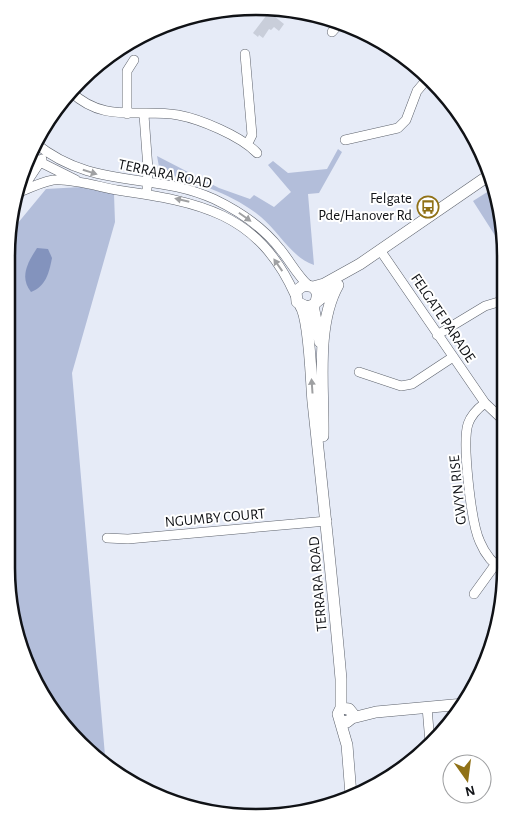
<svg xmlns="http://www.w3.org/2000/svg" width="512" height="824" font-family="'Alegreya Sans',sans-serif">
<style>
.green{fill:#b3beda}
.water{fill:#8393bd}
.building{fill:#c9ceda}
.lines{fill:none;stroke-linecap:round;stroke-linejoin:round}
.minor-casing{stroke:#5d626c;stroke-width:10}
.major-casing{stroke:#5d626c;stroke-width:12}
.minor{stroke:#fff;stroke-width:9}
.major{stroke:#fff;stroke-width:11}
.oneway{fill:#9fa0a2}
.labels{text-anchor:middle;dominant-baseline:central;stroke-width:4;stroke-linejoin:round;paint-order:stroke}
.street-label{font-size:15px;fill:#101216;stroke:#fff}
.poi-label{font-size:15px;fill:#101216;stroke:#fff;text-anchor:end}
.rim{fill:none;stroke:#101216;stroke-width:2.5}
</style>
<rect width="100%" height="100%" fill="#e6ebf7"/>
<path class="green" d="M338,149l4,3 -23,41 -11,1 6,71c-22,-7 -35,-33 -53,-48 -29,-24 -65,-34 -101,-45l-3,-16 62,32 31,11 4,-4 20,12 17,-15 -23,-27 5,-4 15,12 39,-4z
M81,187l33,7 1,28 -43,151 34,394 -57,-60 -30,-59 -13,-80 2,-333 38,-46z
M492,189l13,50v19l-2,-10 -30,-47z"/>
<path class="water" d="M37,248l11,1 4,9c-3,15 -6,28 -21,34 -12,-15 -3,-30 6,-44z"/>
<path class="building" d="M269,12l15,12 -5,7 -5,-4 -3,3 -2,-1 -6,9 -4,-3 -1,2 -5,-4z"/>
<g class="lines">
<g class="minor-casing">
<path id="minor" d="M332,32l7,-8
M245,54l7,81 -4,8
M71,92c34,32 68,16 107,23 22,4 63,21 79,38
M127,114v-43l7,-11
M144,115l4,54 -1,20
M345,140l53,-12 8,-8 11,-29 11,-13
M35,143c59,48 118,28 179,56 25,12 49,28 66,50 10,12 17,26 28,36
M29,154l11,8 36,18
M20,192c11,-5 22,-10 33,-12 17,-2 47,7 64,10 82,12 141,22 178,105
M15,200l27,-41
M380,250l105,153 19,18
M437,335l48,-29 20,-6
M359,372l42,14 11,-2 41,-27
M485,403c-8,6 -14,12 -17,21 -6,19 3,99 12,118 5,12 13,22 24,29
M107,538l21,1 199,-18
M474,594l21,-29
M427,707l3,36"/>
</g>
<g class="major-casing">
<path id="major" d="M313,287l11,-3 36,-20 128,-88
M316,302l2,-9 -5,-6 -9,-2 -8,6 1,11 10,5 6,-2 21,-18
M300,305c10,13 11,77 13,97 10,93 20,185 28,277v29
M313,305l7,37
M323,436c1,-47 -8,-110 15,-151
M352,718l24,-6 88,-8
M341,721l6,1 5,-4 1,-4 -4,-5 -8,-1 -3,6 9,31 4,50"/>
</g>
<use href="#minor" class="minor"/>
<use href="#major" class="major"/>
</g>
<defs><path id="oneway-solid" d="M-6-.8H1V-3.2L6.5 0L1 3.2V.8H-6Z" transform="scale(1.25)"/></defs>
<g class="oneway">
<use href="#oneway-solid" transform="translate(90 172) rotate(17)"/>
<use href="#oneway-solid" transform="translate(182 200) rotate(-167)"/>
<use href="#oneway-solid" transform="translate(245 217) rotate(35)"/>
<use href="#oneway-solid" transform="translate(278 265) rotate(-125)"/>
<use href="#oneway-solid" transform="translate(312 386) rotate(-94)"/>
</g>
<defs>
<g id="bus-ring" transform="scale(1.125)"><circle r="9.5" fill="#fff" stroke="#907116" stroke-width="1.5"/><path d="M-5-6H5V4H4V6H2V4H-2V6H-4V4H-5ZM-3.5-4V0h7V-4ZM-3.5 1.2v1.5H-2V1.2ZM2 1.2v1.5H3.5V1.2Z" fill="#907116"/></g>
</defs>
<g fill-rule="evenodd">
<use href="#bus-ring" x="428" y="207"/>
</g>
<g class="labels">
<g class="street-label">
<text transform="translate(165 174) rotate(12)">TERRARA ROAD</text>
<text transform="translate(443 318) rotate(56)">FELGATE PARADE</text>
<text transform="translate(458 490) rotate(-96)">GWYN RISE</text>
<text transform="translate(215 518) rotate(-5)">NGUMBY COURT</text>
<text transform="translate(318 584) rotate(-95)">TERRARA ROAD</text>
</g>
<g class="poi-label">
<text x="412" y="198">Felgate<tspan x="412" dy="17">Pde/Hanover Rd</tspan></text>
</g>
</g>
<path d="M0 0H512V824H0ZM256 15H256A241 241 0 0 1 497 256V568A241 241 0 0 1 256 809H256A241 241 0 0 1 15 568V256A241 241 0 0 1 256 15Z" fill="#fff" fill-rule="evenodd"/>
<path class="rim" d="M256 15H256A241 241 0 0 1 497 256V568A241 241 0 0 1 256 809H256A241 241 0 0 1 15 568V256A241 241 0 0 1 256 15Z"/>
<g transform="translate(467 779) rotate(166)"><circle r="24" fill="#ffffff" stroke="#9fa0a2"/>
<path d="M0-4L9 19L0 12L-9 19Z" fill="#907116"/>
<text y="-8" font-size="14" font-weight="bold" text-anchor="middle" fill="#101216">N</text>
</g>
</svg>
